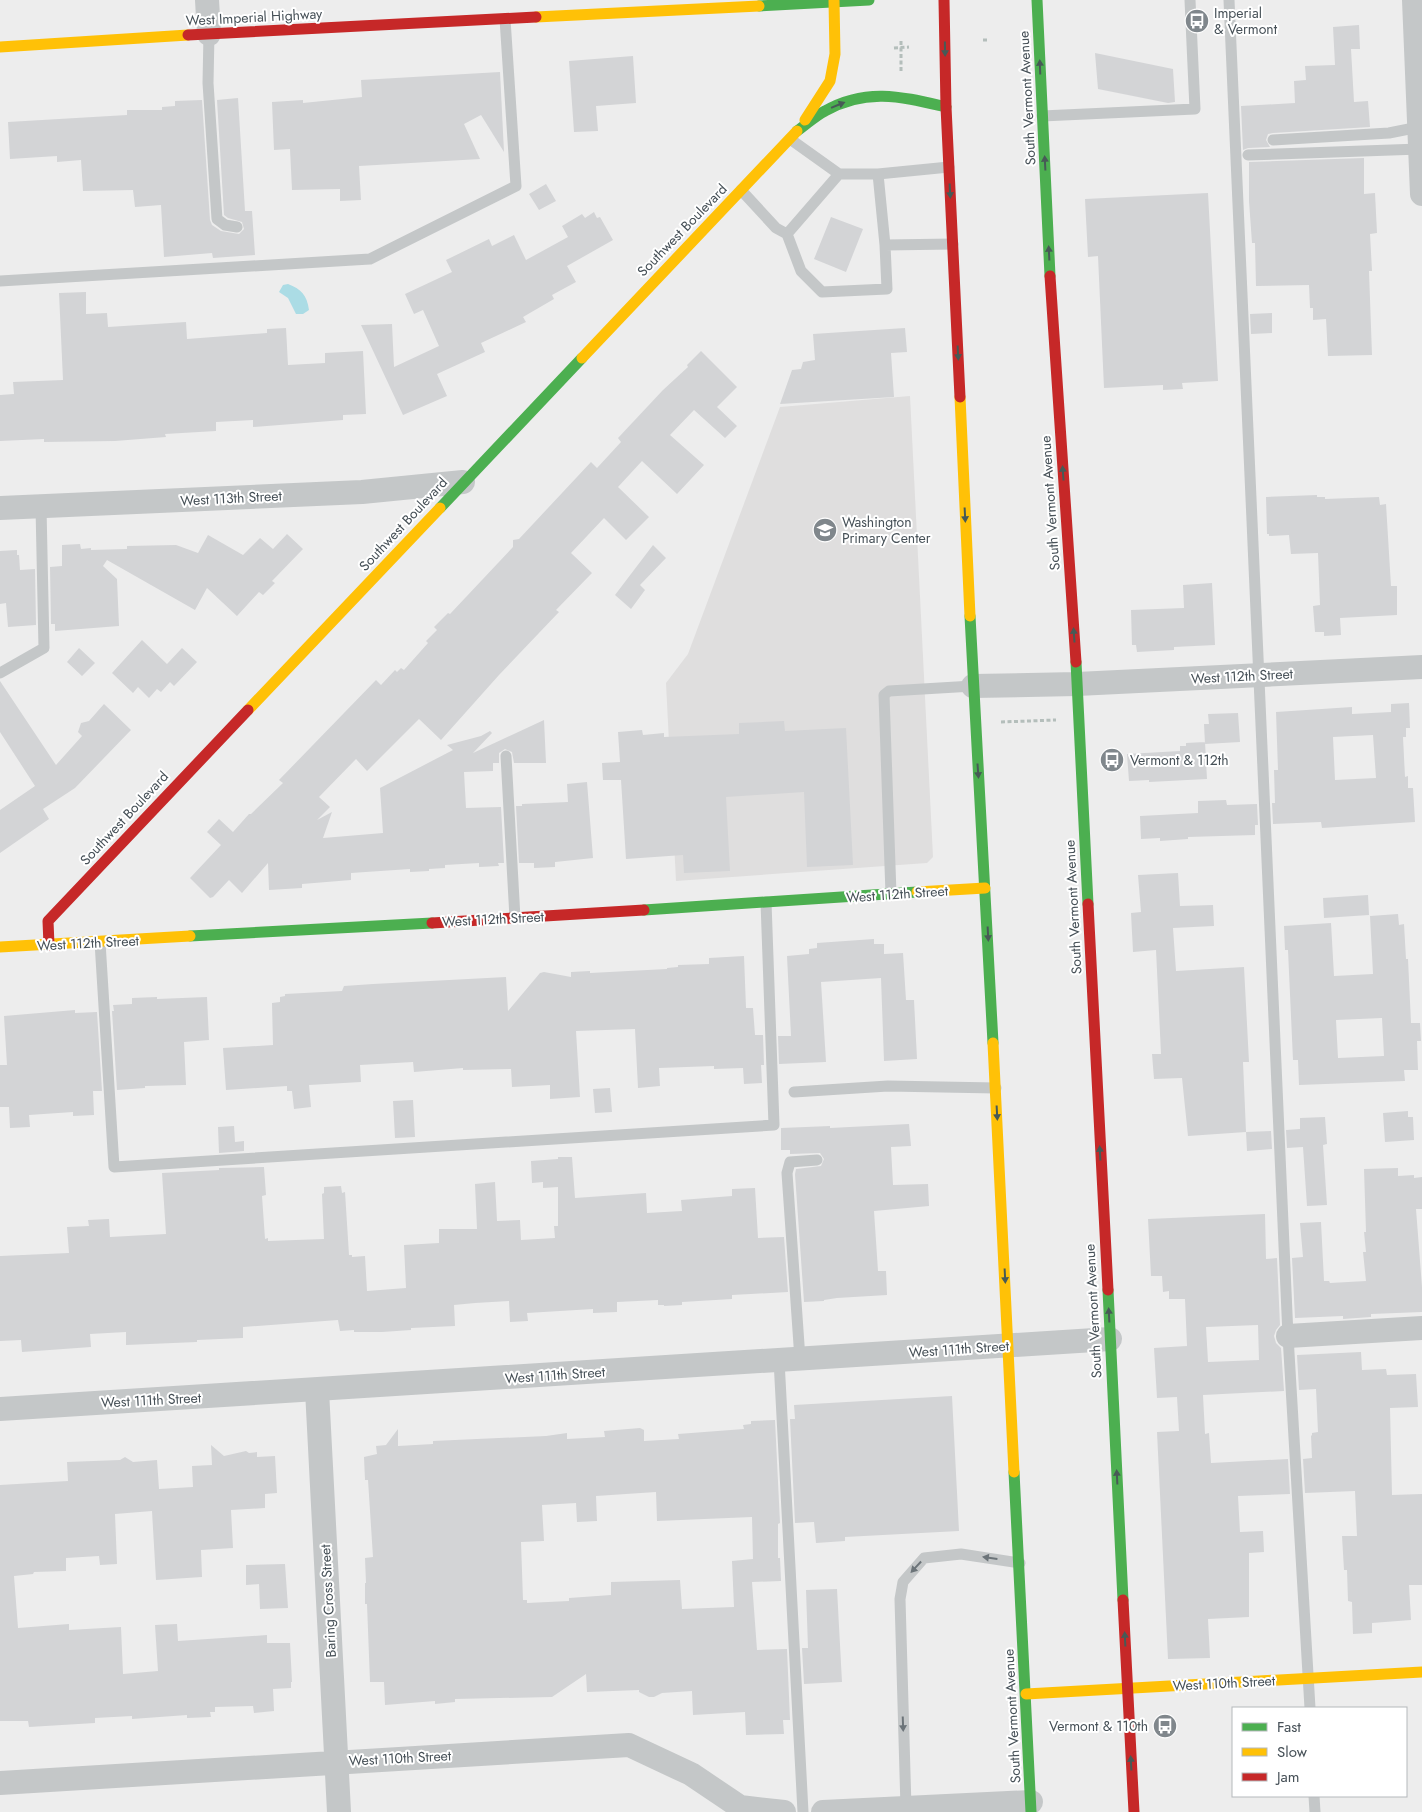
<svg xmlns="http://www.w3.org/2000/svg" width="1422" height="1812" font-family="Jost,sans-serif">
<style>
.education{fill:#dfdede}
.water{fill:#abdce5}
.building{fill:#d3d4d6;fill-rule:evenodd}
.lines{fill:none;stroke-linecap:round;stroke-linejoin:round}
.path{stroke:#b4bebb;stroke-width:3;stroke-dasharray:4 2.5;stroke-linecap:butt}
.lane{stroke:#c4c7c8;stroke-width:11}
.street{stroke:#c4c7c8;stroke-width:24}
.fast{stroke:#4caf50;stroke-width:11}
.slow{stroke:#ffc107;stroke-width:11}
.jam{stroke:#c62828;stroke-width:11}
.oneway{fill:#475a56}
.oneway2{fill:#6c7479}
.labels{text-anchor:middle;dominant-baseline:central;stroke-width:4;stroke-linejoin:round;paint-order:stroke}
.poi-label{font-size:14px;fill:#465057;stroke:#fff;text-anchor:start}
.street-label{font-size:14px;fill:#465057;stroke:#fff}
</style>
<rect width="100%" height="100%" fill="#ededed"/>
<path class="education" d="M910,396l23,461 -6,6 -251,18 -10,-198 22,-29 92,-247z"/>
<path class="water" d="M288,284c13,5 19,11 21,26l-6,4h-7l-8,-16 -9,-6 4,-7z"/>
<path class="building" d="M1359,25l1,24h-9l3,53 14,-1 2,26 -97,6 -5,1 -2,6 4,7 -22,1 -5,2 -2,-44 54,-3 -1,-22 12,-1 -1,-14 30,-1 -2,-38z
M1095,53l78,16 2,33 -7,1 -70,-14z
M633,56l3,47 -40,3 2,25 -24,1 -5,-71z
M500,72l4,80 -23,-37 -17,9 16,35 -121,7 2,34 -21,1v-12l-48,1 -2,-41 -16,1 -2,-48 31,-2v3l59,-6 -1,-17z
M238,98l7,113h7l3,44 -42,3 -1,-5 -48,4 -3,-52 -26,2 -2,-17 -50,1 -2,-31 -24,2v-6l-47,3 -2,-37 119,-7v-5h35v-3l13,-1v-5l27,-1 8,120 2,5 9,6 18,3 5,-5 -2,-7 -14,-4 -4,-3 -7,-115z
M1364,158v36l11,-1 2,40 -7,1 2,37h-3l3,84 -44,1 -2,-37 -13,1v-12h-3l-1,-23 -53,1 -1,-43h-3l-3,-42v-39z
M546,184l10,17 -17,9 -10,-16z
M1208,193l10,188 -36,2 1,6 -20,1v-5l-59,3 -6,-132 -10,1 -3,-58z
M594,212l3,6 3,-1 13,23 -46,26 9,16 -24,13 2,4 -31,18 3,5 -45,21 4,9 -48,22 10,22 -44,19 -42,-90 31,-1 2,43 45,-21 -16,-36 -9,4 -9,-20 47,-22 -6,-12 43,-21 3,7 22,-11 12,25 42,-23 -6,-11 20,-12 3,4z
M831,217l32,12 -17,43 -32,-13z
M86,292v22l21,-1 1,14 78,-5 1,17 80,-6v-4l19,-1 2,37 37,-2v-10l38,-2 3,63 -23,1v5l-90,7v-7l-37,2v9l-51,3 1,3 -51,4 -71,1v-3l-44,2v-46l14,-1 -1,-12 50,-2 -4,-87z
M1272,313v20l-21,1 -1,-20z
M905,328l2,24 -16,1 3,44 -114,7 12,-34 9,-1 2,-7 12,-2 -2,-26z
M701,351l36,36 -20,20 20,19 -12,12 -31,-28 -24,25 34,30 -27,29 -35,-33 -24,26 31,30 -23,23 -22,-22 -33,35 21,20 -36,37 3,2 -60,63 -58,65 -22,-21 -52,52 -11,-12 -37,38 11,10 -13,13 15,-8 -9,26 60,-5 -3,-45 73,-38 -6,-5 34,-9 9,-5 2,2 -19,20 71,-33 2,43h-32l-2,-11 -7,-3 -6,4v10h-6v8l-29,1 2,36 35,-1 3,56h-6l1,3 -20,1v-4l-34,2v3l-16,1v2l-19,1v-3l-59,4v7l-49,4v4l-33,2 -1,-27 -26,30 -13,-13 -16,17 -3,1 -20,-20 31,-33 -14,-13 12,-13 14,13 16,-18h2l32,-31 -4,-3 97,-100 5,5 14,-15 2,2 4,-4 3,2 24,-27 -2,-2 11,-11 -3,-3 14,-14 2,1 63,-67v-7l6,-1 72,-77 6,6 24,-26 -3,-4 45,-48 25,-23 -1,-2z
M1317,495v2h8v2l54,-2 1,8 6,-1 5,82h6v29l-57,3 1,17 -17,1v-4h-9l-2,-26 7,-1 -2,-52 -27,1 -2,-19 -20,1v-2h-2l-1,-37z
M287,534l16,15 -31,32 3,2 -12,12 -4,-3 -22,24 -30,-28 -12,22 -88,-50 -4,6 14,13 2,47 -64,5v-7h-4l-1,-57 12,-1v-21l18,-1 1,5 10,-1v2l36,-1v-3l49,-1 22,8 10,-18 35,20 17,-17 13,11z
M653,545l13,13 -26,27 5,5 -14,19 -16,-14z
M17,550v5h2l1,15 15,-1 1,56 -28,2 -2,-24 -6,1v-53z
M1212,583l3,62 -41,2v3l-37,2 -1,-7h-4l-1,-35 53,-2 -1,-23z
M142,640l25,24 15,-16 15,14 -23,24 -4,-4 -9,10 -4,-3 -8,9 -11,-11 -5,6 -21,-20z
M79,648l16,15 -13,13 -15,-14z
M0,681l56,84 26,-29 -4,-4 3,-9 8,-2 15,-17 27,26 -56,58 -32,21 6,10 -49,34v-43l35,-24 -35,-54z
M1409,703l1,25h-4v9h-3l2,40 3,-1v12h5l2,34 -93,6 -1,-6 -48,2 -1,-21h3l-1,-33h4l-2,-58 76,-5v7l39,-2v-8zM1373,735l3,43 -41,2 -2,-43z
M1238,713l2,29 -35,2 -1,-20h5l-1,-10z
M784,721l1,10 61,-3 7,137 -46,2 -3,-75 -78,5 4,74 -46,2 -1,-18 -57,4 -5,-79h-18l-1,-17 18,-1 -2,-30 24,-2 1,5 21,-2v4l75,-3v-11z
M1205,742l2,37 -58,3v-2l-20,1 -2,-27 53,-3v-5h6v-3z
M587,782l6,76 -38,4v5l-21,1v-5h-15l-3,-57h6v-2l46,-2 -1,-18z
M1226,800l1,5 30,-1 1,21h-3v10l-67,2v2l-28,2v-3l-19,1 -1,-23 58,-3v-12z
M1178,873l2,33 33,-1 1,21 -41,2 3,43 68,-4 5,95h-6l3,70 -58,4 -6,-58 -28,1 -2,-25h9l-5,-104 -23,2 -2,-39 10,-1 -3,-37z
M1368,895l1,20 -45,3 -1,-20z
M1398,914l1,11 5,-1 2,35h2l3,64h9l1,18h-4l1,29h-14l1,11 -106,4 -1,-25h-5l-5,-110h-3l-1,-24 47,-3 3,53 39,-2 -3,-58zM1382,1018l2,38 -46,2 -2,-38z
M874,939v5h10v10l19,-1 3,47h8l3,59 -33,2 -3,-83 -60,4 5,80 -47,2 -1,-28h13l-4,-80 22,-2v-5l8,-1v-5z
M744,956l2,52h7l2,27h8l1,30h-3l1,18 -18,1 -1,-16 -29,1v-3l-55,2 1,18 -22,2 -3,-59 -59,2 4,66 -30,2v-14l-38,2 -1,-18 -48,1v-2l-49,4 -1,-10 -53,3 1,17 -52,3 2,22 -17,2 -2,-18h-5v-5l-61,4 -3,-42 50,-3 -1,-42 8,-1v-5l5,-1v-2l57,-3 2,-5 29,-2 133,-7 2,34 32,-38 4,-1 27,5v-5l19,-1v2l77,-4v-1l11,-1v-2l31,-1v-6z
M157,997v2l50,-2 2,43 -25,2 2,43 -41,1v2l-28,2 -5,-79h2l-1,-6 19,-1v-6z
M75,1010v3l22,-1 5,79h-9l1,24 -21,1v-4l-44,3 1,12 -20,1 -1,-21h-9v-42h7l-3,-49z
M610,1088l2,24 -17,1 -2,-24z
M413,1100l2,37 -20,1 -2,-37z
M1408,1111v6h5l1,23 -29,2 -2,-29z
M1325,1117l2,27 -4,1 4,60 -20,1 -4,-59 -16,1 -1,-18 14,-1v-11z
M909,1124l2,22 -20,1 2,38 35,-1 1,22 -55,5 4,60h8l1,24 -50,3 -13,2v1l-20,1 -9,-128 1,-5 25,-3 3,-7 -4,-6 -30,1v-4h-9v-22l49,-2v2z
M234,1126l1,16 9,-1v10l-25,2 -1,-26z
M1271,1131l1,18 -25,2 -1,-19z
M558,1157h14l3,41 71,-5 1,20 35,-2 -1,-11 51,-4v-7l23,-1 3,50 26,-1 4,55 -56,3v4l-50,3v3l-18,1v-1h-6v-5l-41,2v10l-24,1v-4l-66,4 1,8 -18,1 -1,-21 -34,2 -21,2 1,21 -44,2v2l-29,2h-28v-2l-14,1 -2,-11 -95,7v11l-46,2v2l-71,3v-13l-36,2 1,13 -69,5 -1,-12 -21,1v-85l69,-3 -2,-26 22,-1 -1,-6 21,-1 1,18 56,-3 -4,-61 57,-3v-2l45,-1 2,28 -4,1 3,43 3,-1v3l56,-2 -2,-45 2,-1v-6l17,-1 1,7 3,-1 4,63h3v2l13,-1 2,35 39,-3 -2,-43 35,-2v-14h38l-2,-45 20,-2 2,39 23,-1 1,20 34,-2 -1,-12h4v-39l-15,1v-6l-11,1 -1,-22 27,-2z
M1398,1168v8l16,-1v3l8,-1v32h-6l6,78v25l-51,2v3l-28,2v-3l-48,2 -3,-60 11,-1 -3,-34 21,-1 3,59h5l1,2 36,-2 -3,-29h3l-2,-20h2l-2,-63z
M1265,1214l1,45 11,-1 3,67 -4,5 -2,6 2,7 5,5 3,43 -81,4 2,39 4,-1 2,30 77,-4 2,35 -52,2 2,36 23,-1 1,21 -15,1v64l-41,2 2,39 -42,1 -11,-227 22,-1 -2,-34 -20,1 -3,-50 33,-2 -2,-47h-16v-8l-6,1 -1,-16h-11l-3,-57zM1258,1325l1,35 -51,2 -2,-35z
M1361,1352l1,18 24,-1 1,6 29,-1 2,33 -28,1 2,87 30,-1v91h-13l2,35 -39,3v10l-19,1 -1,-32 -4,-1 -1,-31h-3l-2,-34h15l-2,-45 -50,2 -2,-34 9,-1 -1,-22 1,-1v-2l6,-1 -2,-43 -17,1 -2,-35z
M952,1396l7,135 -114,6v4l-29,2 -2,-21 -19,1 -5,-104h5l-1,-14z
M775,1420l5,103 -2,1v34h2l1,23 -29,1 5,68 30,-1 3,71h-7l1,14 -38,1 -1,-23 -52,3 -1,-24 -30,2 -8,4h-5l-10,-5v-2l-52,2 -1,-18 -34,23 -97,2v3l-20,2v-3l-50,4 -1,-23h-14l-3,-78h-2v-21h1l-1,-25 8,-1 -5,-77h-3l-1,-23 13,-3 -1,-8 10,-1 12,-16v17l35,-2v-3l113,-5 21,-3v6l38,-2 -1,-6 36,-3 4,2v11l35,-2 -1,-5 66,-5 -1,-4 8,-1v-3zM656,1492l1,29 95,-4 1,42 -21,2 2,46 -52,2 -2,-29 -69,2v13l-42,3v3l-42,2v-3h-4l-2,-58 23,-1 -2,-36 34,-2 1,19 20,-1 -1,-25z
M211,1445l13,11 22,-5 3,2 8,-1v5l18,-1 2,37 -12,1v14l-34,2 2,38 -32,2 1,27 -46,3 -4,-69 -37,3 2,50 -17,1 -1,-9 -33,2v13l-32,1 -1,2 -19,2 4,52 51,-4v6l52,-3 2,47 35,-3 -3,-46 22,-1 1,17 89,-6v8h23l2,39h-1v6l-18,1 1,22 -20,2 -1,-7 -38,1v5h-5l1,5 -24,1v-3l-55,4v-3l-37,2v5l-66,4 -1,-6h-28v-236l68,-4 -1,-19 53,-2 5,-3 8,5 24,-2 2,29 34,-2 -1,-21 20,-1z
M285,1564l3,44 -28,1 -1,-25 -13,1v-20z
M837,1589l5,93 -38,2 -2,-36h6l-2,-58z"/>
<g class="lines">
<path class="path" d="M983,40h6
M901,41v32
M894,48l15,-1
M1001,722l55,-2"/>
<path class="lane" d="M1229,0l59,1336 22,372
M209,34l-1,49 9,136 8,6 12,2
M1042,116l153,-7 -5,-109
M790,139l49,35
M1273,140l116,-7 30,-6
M1248,155l172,-6
M878,174l7,71
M741,190l35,38 11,6 14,37 21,21 65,-3 -2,-44 68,-1
M787,234l52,-60h39l71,-7
M0,281l370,-22 146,-73 -11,-167
M0,673l44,-25 -3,-141
M506,756l9,162
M891,894l-7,-199 5,-4 84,-5
M100,942l14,225 660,-42 -8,-223
M794,1092l94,-6 108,2
M800,1359l-13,-186 3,-11 27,-2
M779,1360l24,452
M1314,1796l1,16
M906,1808l-6,-209 3,-17 21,-24 37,-4 59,9"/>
<path class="street" d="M207,0l2,34
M1414,0l8,194
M0,508l362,-16 101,-10
M973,686l104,-2 345,-17
M1288,1336l134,-8
M317,1390l22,422
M0,1409l1110,-70
M0,1783l629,-38 62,29 49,33 44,5
M823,1812l208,-10"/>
<path class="fast" d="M1037,0l13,276
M759,6l110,-6
M797,131c10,-7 18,-15 28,-20 42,-24 78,-14 121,-4
M440,508l142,-150
M970,616l23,427
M1076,662l12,242
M644,910l273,-18
M190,936l242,-13
M1108,1290l15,310
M1014,1472l17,340"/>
<path class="slow" d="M536,17l223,-11
M0,47l188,-12
M805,120l25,-39 5,-27 -1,-53
M582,358l215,-227
M960,397l10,219
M248,710l192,-202
M917,892l68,-4
M0,947l190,-11
M993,1043l21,429
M1026,1694l396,-22"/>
<path class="jam" d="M944,0l2,107 14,290
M188,35l348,-18
M1050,276l26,386
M1088,904l20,386
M432,923l212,-13
M49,945l-1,-24 200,-211
M1123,1600l11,212"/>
</g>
<defs><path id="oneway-solid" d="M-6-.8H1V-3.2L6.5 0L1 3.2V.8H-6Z" transform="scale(1.25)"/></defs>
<g class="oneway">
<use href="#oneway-solid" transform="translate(945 49) rotate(89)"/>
<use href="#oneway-solid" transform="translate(1040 67) rotate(-92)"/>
<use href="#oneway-solid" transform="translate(838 105) rotate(-22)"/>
<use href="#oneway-solid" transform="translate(1045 163) rotate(-93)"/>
<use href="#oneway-solid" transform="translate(950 191) rotate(87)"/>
<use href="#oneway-solid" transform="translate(1049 253) rotate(-93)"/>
<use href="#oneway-solid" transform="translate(958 353) rotate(87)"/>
<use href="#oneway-solid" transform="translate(1063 473) rotate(-94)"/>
<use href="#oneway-solid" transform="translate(965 515) rotate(87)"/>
<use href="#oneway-solid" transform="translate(1074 635) rotate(-94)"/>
<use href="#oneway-solid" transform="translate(978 771) rotate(86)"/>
<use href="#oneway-solid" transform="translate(988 934) rotate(87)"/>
<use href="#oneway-solid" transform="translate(997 1113) rotate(87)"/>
<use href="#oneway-solid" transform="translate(1100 1153) rotate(-93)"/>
<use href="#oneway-solid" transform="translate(1005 1276) rotate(87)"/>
<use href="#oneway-solid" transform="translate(1109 1315) rotate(-93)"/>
<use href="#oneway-solid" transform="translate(1117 1477) rotate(-93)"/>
<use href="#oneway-solid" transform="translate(1125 1639) rotate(-93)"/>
<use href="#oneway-solid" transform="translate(1131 1763) rotate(-93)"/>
</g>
<g class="oneway2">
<use href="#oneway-solid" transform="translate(990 1558) rotate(-172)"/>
<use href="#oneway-solid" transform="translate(916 1567) rotate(133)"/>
<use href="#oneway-solid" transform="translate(903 1724) rotate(88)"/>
</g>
<defs>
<g id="bus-disc" transform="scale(1.25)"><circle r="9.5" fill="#80878c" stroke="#fff"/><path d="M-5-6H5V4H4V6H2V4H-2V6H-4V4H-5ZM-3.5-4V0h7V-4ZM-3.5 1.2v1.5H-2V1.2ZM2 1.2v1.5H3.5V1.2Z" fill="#fff"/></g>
<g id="school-disc" transform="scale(1.25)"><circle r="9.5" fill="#80878c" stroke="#fff"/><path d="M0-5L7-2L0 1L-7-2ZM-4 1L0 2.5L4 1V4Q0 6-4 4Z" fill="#fff"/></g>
</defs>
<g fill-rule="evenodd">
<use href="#bus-disc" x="1197" y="21"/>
<use href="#school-disc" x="825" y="530"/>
<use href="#bus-disc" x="1112" y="760"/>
<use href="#bus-disc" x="1165" y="1726"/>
</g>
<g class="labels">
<g class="poi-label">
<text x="1214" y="13">Imperial<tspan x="1214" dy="16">&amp; Vermont</tspan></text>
<text x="842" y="522">Washington<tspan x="842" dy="16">Primary Center</tspan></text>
<text x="1130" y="760">Vermont &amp; 112th</text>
<text x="1148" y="1726" text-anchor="end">Vermont &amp; 110th</text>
</g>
<g class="street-label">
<text transform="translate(254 17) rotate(-3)">West Imperial Highway</text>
<text transform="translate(1027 98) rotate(-93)">South Vermont Avenue</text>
<text transform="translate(682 230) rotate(-46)">Southwest Boulevard</text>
<text transform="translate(231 498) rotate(-3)">West 113th Street</text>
<text transform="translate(1050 503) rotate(-94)">South Vermont Avenue</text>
<text transform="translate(403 524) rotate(-47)">Southwest Boulevard</text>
<text transform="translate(1242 676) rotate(-3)">West 112th Street</text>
<text transform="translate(124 818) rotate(-47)">Southwest Boulevard</text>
<text transform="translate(897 894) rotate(-4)">West 112th Street</text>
<text transform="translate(1073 907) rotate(-93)">South Vermont Avenue</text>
<text transform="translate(493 919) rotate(-3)">West 112th Street</text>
<text transform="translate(88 943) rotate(-3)">West 112th Street</text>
<text transform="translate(1093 1311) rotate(-93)">South Vermont Avenue</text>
<text transform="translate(959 1349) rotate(-4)">West 111th Street</text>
<text transform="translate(555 1375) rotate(-4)">West 111th Street</text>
<text transform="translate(151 1400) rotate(-3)">West 111th Street</text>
<text transform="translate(328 1601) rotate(-93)">Baring Cross Street</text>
<text transform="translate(1224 1683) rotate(-3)">West 110th Street</text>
<text transform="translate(1012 1716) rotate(-93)">South Vermont Avenue</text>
<text transform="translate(400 1758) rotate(-3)">West 110th Street</text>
</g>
</g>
<rect x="1232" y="1707" width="175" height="90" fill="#ffffff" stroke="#b5b9bc"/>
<rect x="1242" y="1723" width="25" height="8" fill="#4caf50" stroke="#b5b9bc"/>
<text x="1277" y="1732" font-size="15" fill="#465057">Fast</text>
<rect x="1242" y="1748" width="25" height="8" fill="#ffc107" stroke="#b5b9bc"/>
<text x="1277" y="1757" font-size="15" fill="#465057">Slow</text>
<rect x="1242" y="1773" width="25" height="8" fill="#c62828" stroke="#b5b9bc"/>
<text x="1277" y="1782" font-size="15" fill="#465057">Jam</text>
</svg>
